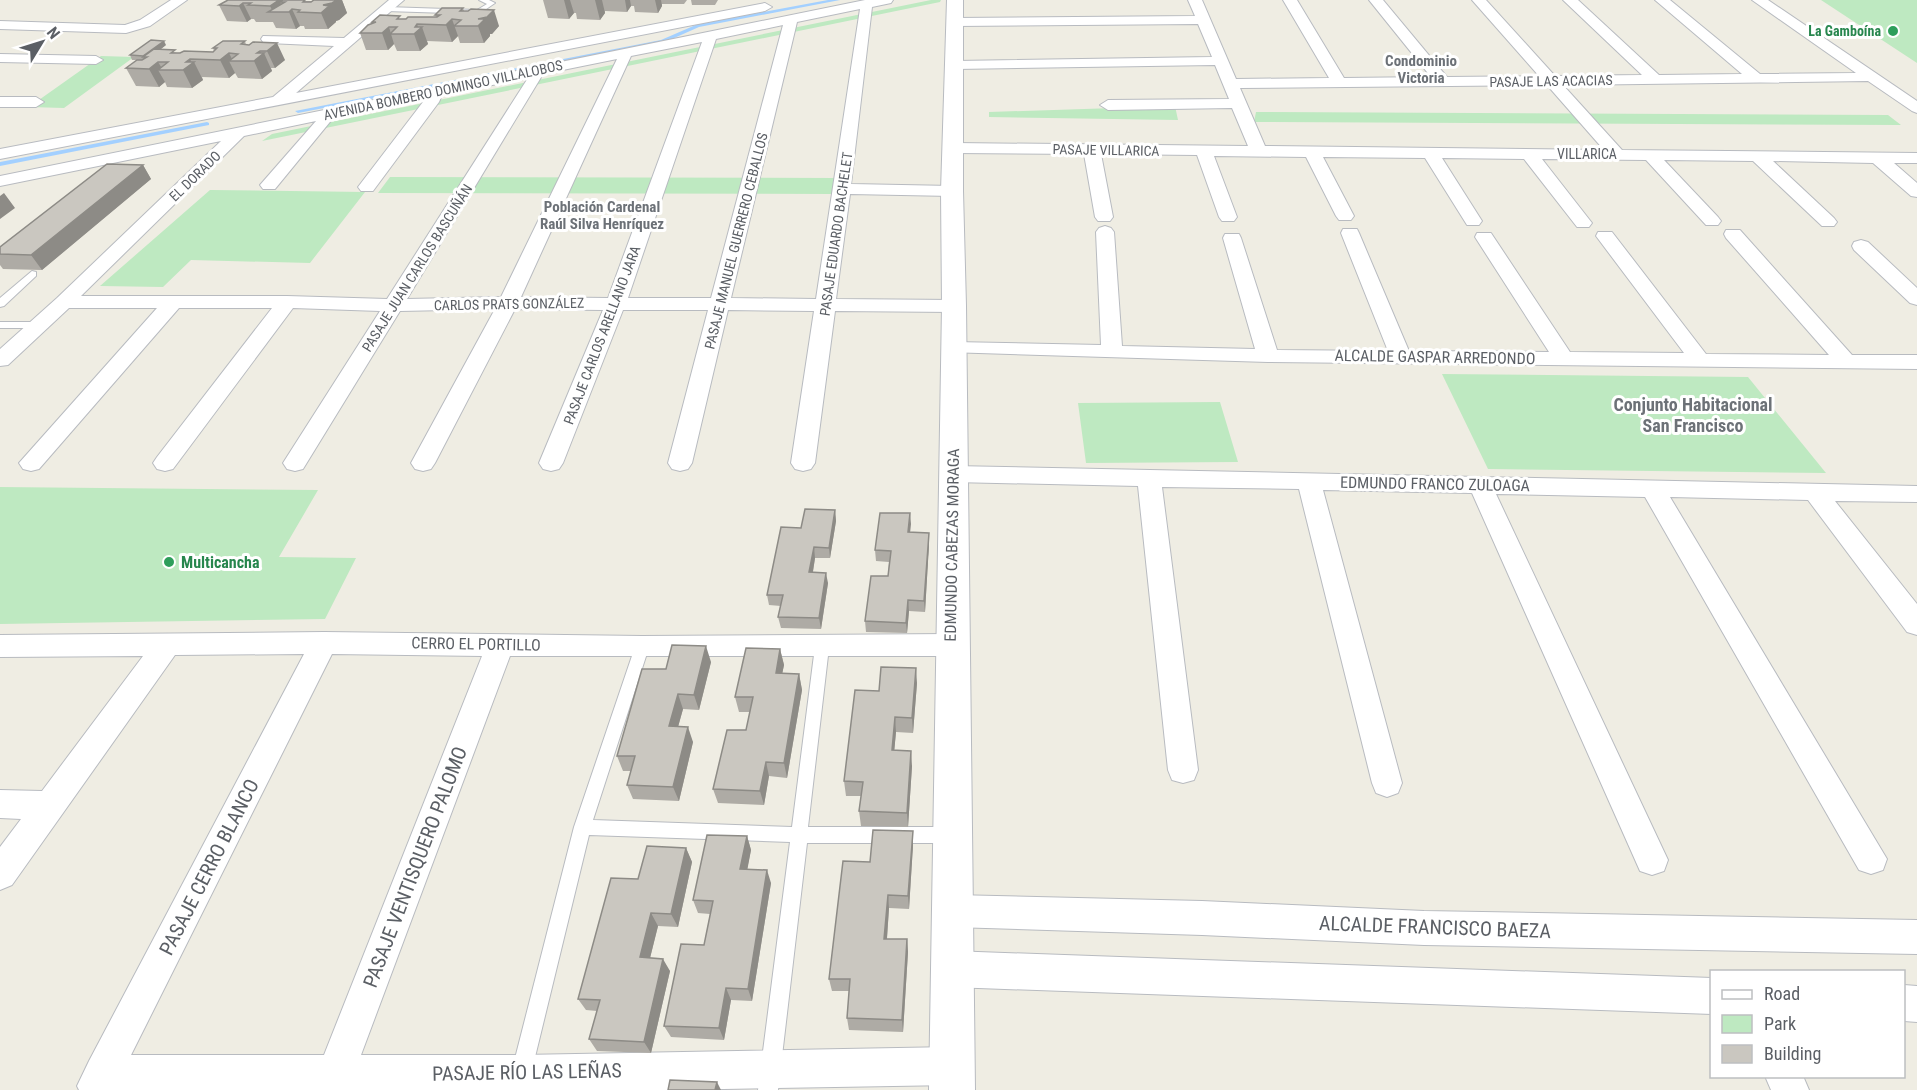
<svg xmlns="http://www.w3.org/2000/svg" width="1917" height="1090" font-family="'Roboto Condensed',sans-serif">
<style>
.green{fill:#bee9c1}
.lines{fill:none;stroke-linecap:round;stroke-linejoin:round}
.stream{fill:#a3d0ff;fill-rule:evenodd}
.service-casing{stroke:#b8bbc0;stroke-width:2}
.minor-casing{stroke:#b8bbc0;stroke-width:2}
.tertiary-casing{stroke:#b8bbc0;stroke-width:2}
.service{fill:#fff;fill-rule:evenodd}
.minor{fill:#fff;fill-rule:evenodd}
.tertiary{fill:#fff;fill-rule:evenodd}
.wall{fill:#aeaba5}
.shaded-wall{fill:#8d8b86}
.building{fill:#cac7c0;stroke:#8d8b86;stroke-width:1.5}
.leisure-dot{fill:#2e9e5b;stroke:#fff;stroke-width:2}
.labels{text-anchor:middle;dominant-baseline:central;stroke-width:6;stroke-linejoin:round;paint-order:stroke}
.far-leisure-label{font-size:14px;font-weight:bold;fill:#27864d;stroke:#fff;text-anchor:end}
.far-street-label{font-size:14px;fill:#5b5f65;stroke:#fff}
.far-neighbourhood-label{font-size:15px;font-weight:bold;fill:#6c7177;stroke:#fff}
.street-label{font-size:16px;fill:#5b5f65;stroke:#fff}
.leisure-label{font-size:16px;font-weight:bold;fill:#27864d;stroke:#fff;text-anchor:start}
.neighbourhood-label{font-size:18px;font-weight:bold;fill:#6c7177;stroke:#fff}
.near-street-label{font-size:20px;fill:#5b5f65;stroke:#fff}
</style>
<rect width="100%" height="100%" fill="#efede3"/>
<path class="green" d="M931,0h10l-1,2 -678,139 10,-7z
M1821,0h96v63z
M101,56l33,1 -70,51 -35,-1z
M1175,106l3,14 -189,-3v-5z
M1256,112l632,3 13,10 -647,-3z
M390,177l446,1 -3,16 -455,-1z
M210,190h1l154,2 -55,71 -119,-3 -28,27 -63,-1z
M1442,374l306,3 78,96 -338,-4z
M1220,402l18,60 -152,1 -8,-60z
M0,487l318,3 -39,67 77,1 -31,61 -325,5z"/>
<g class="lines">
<path class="stream" d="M828,0h12l-141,27 -36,16 -365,70 -3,-2 366,-71 37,-16z
M207,122l2,1v2l-209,41v-4z"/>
<g class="service-casing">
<path id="service" d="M479,0h10l6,3 -16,11 -93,-3 -4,-2 4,-2 91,3 10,-6z
M32,271l4,1v4l-32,30 -4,1v-9z
M0,322h38l5,3 -5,3h-38z
M642,641l5,2 2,4 -56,173 199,7 23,-180 2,-4 5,-2 5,2 2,4 -21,180h143l6,2 2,6 -2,6 -6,2h-144l-29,247h-20l32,-248 -201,-7 -62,255h-20l67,-263 61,-180 2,-4z"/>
</g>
<g class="minor-casing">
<path id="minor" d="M171,0h16l-37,26 -24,7 -126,-4v-8l125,4 15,-5z
M389,0h15l-108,93 469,-90 7,4 -7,4 -765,148v-10l273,-52 61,-51 -66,-3 -5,-1 -2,-3 2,-3 81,2z
M865,0h28l-2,3 -19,4 -21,177 101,2 6,1 3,4 -3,4 -6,1 -102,-2 -14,105 118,1 7,2 3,4 -3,4 -7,2 -119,-1 -20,152 -4,6 -8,2 -8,-2 -4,-6 23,-152 -86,-1 -36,153 -4,6 -8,2 -8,-2 -4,-6 40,-153h-85l-60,153 -4,6 -8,2 -8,-2 -4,-6 64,-153 -88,-1 -80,154 -4,6 -8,2 -8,-2 -4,-6 84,-154 -95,2 -97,158 -8,2 -8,-2 -4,-6 97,-152 -87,-3 -120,161 -8,2 -8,-2 -4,-6 4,-6 115,-149h-93l-140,161 -8,2 -8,-2 -4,-6 138,-155h-88l-61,57 -8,1v-17l57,-51 164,-157 -221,45v-10zM860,9l-44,290 -85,-1 66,-276zM783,25l-72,273h-83l88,-259zM702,42l-94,256 -87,-1 110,-241zM617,59l-116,238 -94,2 136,-225zM528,78l-141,221 -100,-3h-206l163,-160 72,-15 -56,64 3,4h12l59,-72 92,-19 -68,89 3,4h12l66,-89 3,-7z
M1188,0h14l34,79 93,-1 -46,-78h14l47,78 87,-1 -62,-77h14l64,77 92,-1 -67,-76h14l69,76 87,-1 -79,-75h15l81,75 83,-1 -87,-74h15l90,74 96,-1 -104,-73h16l149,101v12l-5,-2 -44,-30 -305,4 59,65 295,3v10h-23l23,20v14l-6,-1 -38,-33 -100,-2 61,57 3,4 -3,4h-12l-69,-65 -89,-1 54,57 3,4 -3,4h-12l-60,-65 -104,-1 50,64 -3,4h-12l-53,-68 -82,-1 40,63 -3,4h-12l-42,-67 -102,-1 31,59 -3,4h-12l-3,-4 -30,-59 -92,-1 23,61 -3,4h-12l-3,-4 -22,-62 -96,-1 12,63 -3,4h-12l-3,-4 -11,-63 -129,-1 -8,-5 8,-5 293,3 -16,-38 -124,2 -8,-5 8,-5 121,-1 -14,-34 -259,4 -7,-4 7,-4 256,-4 -14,-33 -243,2 -7,-4 7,-4 240,-2zM1547,85l57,65 -339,-4 -25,-58z
M0,54l96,2 7,4 -7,4 -96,-2z
M0,97h36l8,5 -8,5h-36z
M1105,226l6,2 3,4 8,114 133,3 -32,-111 2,-4h14l2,4 36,112 111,1 -47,-118 2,-4h14l2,4 50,118 140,1 -74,-115 2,-4h14l79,119 114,1 -88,-117 2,-4h14l94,122 123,1 -103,-117 -2,-4 2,-4h14l112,125h65v14l-649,-7 -321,-10 -4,-4 4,-4 7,-2 147,3 -5,-113 3,-4z
M1861,240l7,2 49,46v17l-7,-2 -56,-53 -2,-4 2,-4z
M953,466l964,20v16l-82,-1 82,103v31l-10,-3 -99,-132 -138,-3 217,362 -4,11 -12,4 -12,-4 -214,-373 -149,-3 172,366 -4,11 -12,4 -12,-4 -168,-378 -149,-3 79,293 -4,10 -11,4 -11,-4 -4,-10 -73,-294 -137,-2 36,283 -4,10 -11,3 -11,-3 -4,-10 -30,-284 -185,-4 -8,-2 -4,-6 4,-6z
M324,632l318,4 309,-2 10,3 4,8 -4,8 -10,3h-441l-149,399h161l430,-8 13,6 6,13 -6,13 -13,6 -283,5h-590l-2,-4 12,-25 215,-407 -129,1 -163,230 -12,5v-43l21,-28 -21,-1v-28l42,1 101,-135 -143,1v-22zM332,654l150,2 -158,399h-193z
M953,895l249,6 222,10 493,9v34l-493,-9 -222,-10 -249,-8 -12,-4 -5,-12 5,-12z
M951,951l761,27v36l-761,-27 -12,-6 -6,-12 6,-12z
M1904,985l13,1v36l-13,-1z
M1765,1076h38l6,14h-38z"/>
</g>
<g class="tertiary-casing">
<path id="tertiary" d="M947,0h16v191l3,115 9,784h-46l13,-784 -1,-115z"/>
</g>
<use href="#service" class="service"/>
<use href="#minor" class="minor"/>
<use href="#tertiary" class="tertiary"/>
</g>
<path class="wall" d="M228,0l84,1 2,-1h28l5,13 -8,7 -3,1v1l-8,7h-23l-1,-3h-4l-4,3 -20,-1 -3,-6h-17l-2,-3h-3l-4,3 -20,-1 -8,-16z
M543,0h144l-3,4h-22v2l-4,7 -23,-1 -1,-6h-3l-4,6 -22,-1v2l-5,7 -23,-1 -1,-6h-2l-5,6 -21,-1z
M691,0h27l-3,5h-23z
M463,8l1,3 35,15 -7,8h-2v2l-6,7h-24l-2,-7 -6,6 -25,-1 1,3 -8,7h-23l-3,-7 -6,6h-22l-6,-17 12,-9v-2l29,-3 35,-2 -1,-2z
M245,41l1,4h3l4,-3 32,18 -10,8h-4l1,3 -10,8 -24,-1 -3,-5 -6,5 -27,-1 1,3 -11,8 -25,-1 -2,-5 -6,5 -23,-1 -10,-18 17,-8h-11l-2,-5 36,-10 -5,4 16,4 36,-1 1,-1 -1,-3z
M143,165l8,14 -109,91 -39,-1 -3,-4v-18z
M835,510l1,11 -6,37h-15l-2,14 15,11 -7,46 -40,-1 -3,-11 3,-11 -12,-1 -2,-10 34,-67z
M910,513v19l19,1v11l-4,68 -16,-1 -2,22 -41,-1 -1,-11 23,-45 1,-14 -13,-1 -1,-11z
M780,649l4,16 -2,9h17l3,16 -15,88 -18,-2 -5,29 -46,-2 -5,-14 33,-59 4,-18h-11l-4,-15z
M711,662l-12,48 -16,-1 -5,18 15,15 -14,59 -46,-2 -6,-14 4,-14h-8l-6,-15 49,-87z
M917,683l-4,50 -17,-1 -2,19 18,15 -4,61 -47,-1 -2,-15 2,-15h-15l-2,-15z
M747,836l4,14 -4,19 24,14 -19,118 -21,-1 -7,40 -53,-3 -7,-11 40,-81 6,-31 -12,-1 -5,-13z
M913,845l-4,64 -20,-1 -2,31h20l1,13 -5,80 -54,-2 -2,-12 2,-27h-17l-3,-12z
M686,848l6,14 -14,65 -20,-1 -8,32 20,13 -19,82 -54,-2 -8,-12 8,-28 -11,-1 -8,-11 60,-120z"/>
<path class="shaded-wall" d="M274,0h22l-4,9 8,17 -4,3 -11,-27h-5l5,10h-12l-3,-6z
M337,0h5l5,13 -8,7 -3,1v1l-8,7 -7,-16 2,-8z
M564,0h6l4,13 -5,6z
M595,0h7l3,13 -5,7z
M625,0h5l1,6 -4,6z
M655,0h6l1,6 -4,7z
M243,3l8,16 -4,3 -8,-16z
M494,10l5,16 -7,8h-2v2l-6,7 -6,-17v-7z
M452,19l6,17 -6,6 -6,-17z
M417,24l2,6 3,-3 6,17 -8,7 -6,-17 1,-7z
M389,27l5,17 -6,6 -6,-17z
M164,41l2,4 -18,14 -5,-3z
M277,43l8,17 -10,8 -8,-17z
M260,51l2,4 2,-2 8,18 -10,8 -8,-18 3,-8z
M229,53l4,8h-4l6,12 -6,5 -9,-18z
M190,59l2,4 2,-1 9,18 -11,8 -9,-18 3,-8z
M158,62l5,8h-5l7,12 -6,5 -10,-18z
M143,165l8,14 -109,91 -11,-15z
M4,193l11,15 -15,11v-23z
M835,510l1,11 -6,37 -1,-10z
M910,513l1,11 -2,19 -1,-11z
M929,533v11l-4,68 -1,-11z
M814,547l1,11 -4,25 -2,-11z
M826,573l2,10 -7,46 -2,-11z
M908,600l1,11 -2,22 -1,-10z
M706,646l5,16 -12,48 -5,-15z
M780,649l4,16 -5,24 -3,-16z
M916,668l1,15 -4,50 -1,-15z
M799,674l3,16 -15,88 -3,-15z
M678,694l5,15 -9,32 -5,-15z
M895,717l1,15 -3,33 -1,-15z
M688,727l5,15 -14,59 -6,-14z
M911,751l1,15 -4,61 -1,-14z
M766,762l3,14 -5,29 -4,-14z
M913,831v14l-4,64 -1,-13z
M747,836l4,14 -6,32 -5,-13z
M686,848l6,14 -14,65 -7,-13z
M767,870l4,13 -19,118 -4,-12z
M888,895l1,13 -3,43 -2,-12z
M651,913l7,13 -11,44 -7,-13z
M907,939l1,13 -5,80 -1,-12z
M663,959l7,12 -19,82 -7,-11z
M726,988l5,12 -7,40 -5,-12z
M717,1082l4,8h-6z"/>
<path class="building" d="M228,0h51l-9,6 -22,-1 3,-2h-8l-4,3 -20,-1z
M283,0h22l-2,2h8l3,-2h23l-5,3 -9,2 6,1 -8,7 -23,-1 2,-2 -8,-1 -3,3h-21l17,-10h-5z
M442,8h21l-3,3h8l3,-2 23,1 -7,7 -9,2h7l-7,7h-24l7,-6 -9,-1 -6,6 -29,-1 -2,3h7l-8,7h-24l7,-7h-8l-7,6h-22l8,-8 8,-3h-4l8,-7 20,1 -3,3h9l2,-2h29l3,-2h-5z
M151,40l13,1 -21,15 -13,-1z
M223,41h22l-4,3 8,1 4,-3 24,1 -10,8h-7l-3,2h7l-10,8h-25l9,-7 -9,-1 -9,7 -30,-1 -4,3h8l-11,8h-25l10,-8h-10l-9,7 -23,-1 11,-8h5l5,-3h-4l11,-8 21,1 -4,3h9l4,-2 29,1 4,-4h-4z
M107,164l36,1 -112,90 -31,-1v-7z
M805,509l30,1 -6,38 -15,-1 -5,25 17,1 -7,45 -41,-1 5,-22h-16l14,-68 20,1z
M880,513h30l-2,19 21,1 -5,68 -16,-1 -2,23 -41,-2 6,-45h17l3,-25 -16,-1z
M672,645l34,1 -12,49 -16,-1 -9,32 19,1 -15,60 -46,-2 8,-29h-18l25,-87h24z
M746,648l34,1 -4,24 23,1 -15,89 -18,-1 -6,29 -47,-2 14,-59h19l7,-33h-18z
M881,667l35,1 -4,50 -17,-1 -3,33 19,1 -4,62 -48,-2 4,-29 -19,-1 11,-91 24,1z
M873,830l40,1 -5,65 -20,-1 -4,44h23l-5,81 -55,-2 3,-39h-21l14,-118 27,1z
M707,835l40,1 -7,33 27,1 -19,119 -22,-1 -7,40 -55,-2 17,-82 23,1 9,-44 -20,-1z
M647,846l39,2 -15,66 -20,-1 -11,44 23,2 -19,83 -55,-3 11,-39 -22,-1 33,-121 27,1z
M670,1080l47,2 -2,8h-47z"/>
<g class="leisure-dot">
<circle cx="1893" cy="31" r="6"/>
<circle cx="169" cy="562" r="6"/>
</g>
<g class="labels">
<g class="far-leisure-label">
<text x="1881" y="31">La Gamboína</text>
</g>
<g class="far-street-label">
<text transform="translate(1551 81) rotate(-1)">PASAJE LAS ACACIAS</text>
<text transform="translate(443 90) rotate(-12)">AVENIDA BOMBERO DOMINGO VILLALOBOS</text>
<text transform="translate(1106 150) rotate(1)">PASAJE VILLARICA</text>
<text x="1587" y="154">VILLARICA</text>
<text transform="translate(195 176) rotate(-44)">EL DORADO</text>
<text transform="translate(836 234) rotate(-82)">PASAJE EDUARDO BACHELET</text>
<text transform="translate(736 241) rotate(-76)">PASAJE MANUEL GUERRERO CEBALLOS</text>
<text transform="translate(417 268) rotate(-58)">PASAJE JUAN CARLOS BASCUÑÁN</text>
<text transform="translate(509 304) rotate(-1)">CARLOS PRATS GONZÁLEZ</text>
<text transform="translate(602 335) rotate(-69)">PASAJE CARLOS ARELLANO JARA</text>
</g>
<g class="far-neighbourhood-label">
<text x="1421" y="61">Condominio<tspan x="1421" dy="17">Victoria</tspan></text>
<text x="602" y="207">Población Cardenal<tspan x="602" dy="17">Raúl Silva Henríquez</tspan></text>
</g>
<g class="street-label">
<text transform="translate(1435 357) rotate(1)">ALCALDE GASPAR ARREDONDO</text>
<text transform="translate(1435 484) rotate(1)">EDMUNDO FRANCO ZULOAGA</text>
<text transform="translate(952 545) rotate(-89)">EDMUNDO CABEZAS MORAGA</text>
<text transform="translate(476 644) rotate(1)">CERRO EL PORTILLO</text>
</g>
<g class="leisure-label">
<text x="181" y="562">Multicancha</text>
</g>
<g class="neighbourhood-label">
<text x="1693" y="404">Conjunto Habitacional<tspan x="1693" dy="21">San Francisco</tspan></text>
</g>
<g class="near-street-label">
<text transform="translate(209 867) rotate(-63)">PASAJE CERRO BLANCO</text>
<text transform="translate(415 867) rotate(-69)">PASAJE VENTISQUERO PALOMO</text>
<text transform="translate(1435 927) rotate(2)">ALCALDE FRANCISCO BAEZA</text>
<text transform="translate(527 1072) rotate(-1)">PASAJE RÍO LAS LEÑAS</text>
</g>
</g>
<rect x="1710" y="970" width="195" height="108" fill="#ffffff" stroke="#bdbfc1" stroke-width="1.5"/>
<rect x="1722" y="990" width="30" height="9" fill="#ffffff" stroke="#bdbfc1" stroke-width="1.5"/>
<text x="1764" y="1000" font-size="18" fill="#5b5f65">Road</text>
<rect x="1722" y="1015" width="30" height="18" fill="#bee9c1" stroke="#bdbfc1" stroke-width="1.5"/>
<text x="1764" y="1030" font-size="18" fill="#5b5f65">Park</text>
<rect x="1722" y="1045" width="30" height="18" fill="#cac7c0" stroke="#bdbfc1" stroke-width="1.5"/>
<text x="1764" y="1060" font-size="18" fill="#5b5f65">Building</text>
<g transform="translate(42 42) rotate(52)" stroke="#ffffff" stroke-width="4.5" paint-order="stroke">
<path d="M0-4.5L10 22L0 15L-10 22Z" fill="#5b5f65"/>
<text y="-9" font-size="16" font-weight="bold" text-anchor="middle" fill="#5b5f65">N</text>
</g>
</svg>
